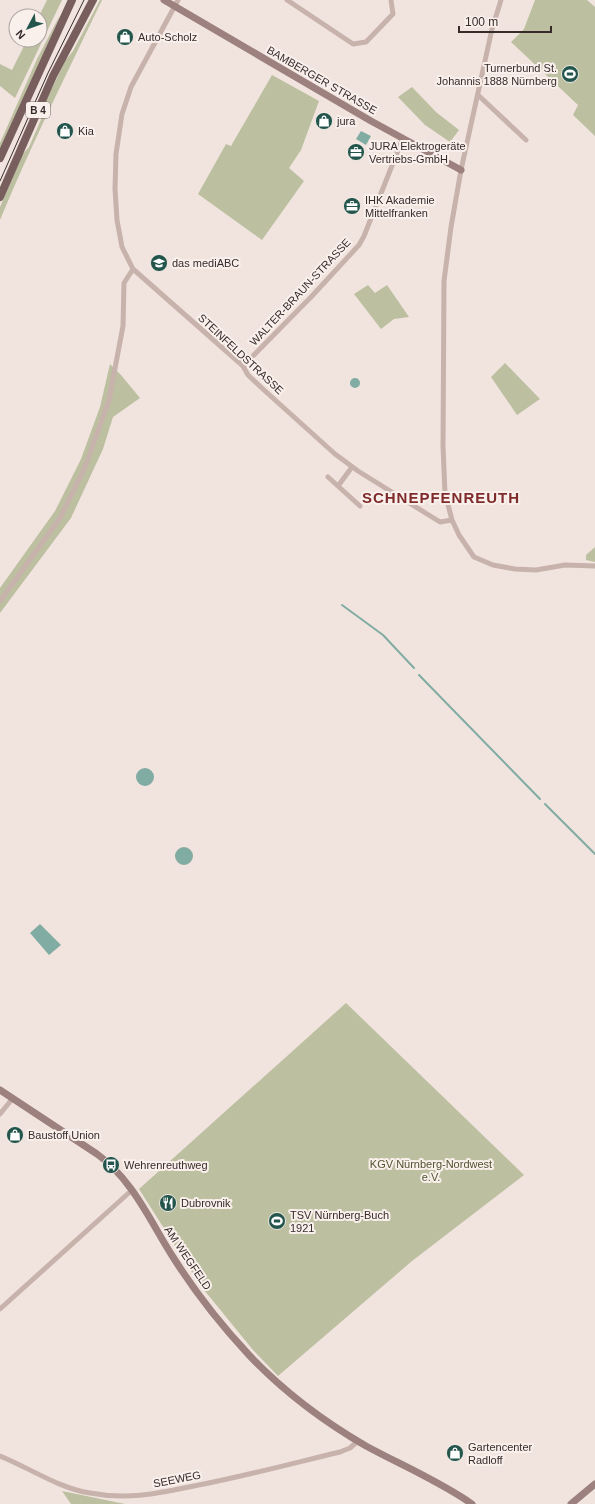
<svg xmlns="http://www.w3.org/2000/svg" width="595" height="1504" font-family="Arial,sans-serif">
<style>
.green{fill:#bcbfa0}
.water{fill:#81aca3}
.lines{fill:none;stroke-linecap:round;stroke-linejoin:round}
.stream{stroke:#81aca3;stroke-width:2}
.street{stroke:#c8b2ac;stroke-width:5}
.secondary{stroke:#9c817e;stroke-width:7}
.primary{stroke:#785f5d;stroke-width:8}
.tram{stroke:#372b2a;stroke-width:1}
.labels{text-anchor:middle;dominant-baseline:central;stroke-width:4;stroke-linejoin:round;paint-order:stroke}
.shield{fill:#f9f0ec;stroke:#716664;stroke-width:1}
.shield-label{font-size:10px;font-weight:bold;fill:#372b2a}
.poi-label{font-size:11px;fill:#372b2a;stroke:#f9f0ec;text-anchor:start}
.street-label{font-size:11px;fill:#372b2a;stroke:#f9f0ec}
.park-label{font-size:11px;fill:#4f5330;stroke:#f9f0ec}
.district-label{font-size:15px;font-weight:bold;letter-spacing:1px;fill:#7f2a2b;stroke:#f9f0ec}
</style>
<rect width="100%" height="100%" fill="#f1e4df"/>
<path class="green" d="M47,0h15l-47,98 -15,-12v-22l12,6 15,-30h13v-24h-1z
M100,0h2c-35,73 -71,145 -102,220v-13l22,-52 7,-8 14,-32 3,-14 19,-40 8,-10z
M535,0h52l8,7v129l-22,-21 5,-10 -67,-63 13,-13z
M60,15l-3,8 -57,131v-11l37,-84z
M272,75l47,26 -18,49 -12,18 15,13 -42,59 -64,-46 28,-50 5,2z
M412,87l24,25 23,18 -9,12 -25,-17 -27,-28z
M368,285l7,8 12,-8 22,32 -15,2 -13,10 -27,-35z
M505,363l35,36 -23,16 -26,-38z
M110,364l11,11 19,23 -27,19 -10,32 -32,69 -71,95v-25l55,-77 26,-52 19,-52z
M595,547v15l-9,-2v-5z
M346,1003l178,172 -112,86 -134,115 -25,-26 -53,-65 -61,-96z
M62,1491l63,13h-54z"/>
<path class="water" d="M361,131l10,5 -5,9 -10,-6z
M350 383a5 5 0 1 1 10 0a5 5 0 1 1-10 0Z
M136 777a9 9 0 1 1 18 0a9 9 0 1 1-18 0Z
M175 856a9 9 0 1 1 18 0a9 9 0 1 1-18 0Z
M40,924l21,21 -12,10 -19,-22z"/>
<g class="lines">
<path class="stream" d="M342,605l41,30 31,33
M419,675l121,124
M545,804l50,50"/>
<path class="street" d="M178,0l-47,87 -9,27 -6,40 -1,35 2,31 5,27 11,22 110,97 5,9 16,15 71,64 23,17 82,51 12,-2
M287,0l66,44 13,-2 27,-28 -2,-14
M501,0l-9,29 -31,141 -10,57 -7,54 -1,165 2,47 7,27 7,15 15,22 19,8 22,4 21,1 29,-5 30,1
M478,95l48,45
M243,366l69,-70 47,-51 5,-9 39,-98
M328,477l32,29
M338,486l14,-19
M0,601l60,-83 25,-51 24,-67 14,-74 1,-43 9,-14
M0,1114l13,-16
M0,1309l132,-119
M0,1456c30,12 58,32 90,37 42,8 73,-1 114,-9 45,-9 90,-21 136,-32l10,-4 8,-7"/>
<path class="secondary" d="M164,0l207,121 90,49
M0,1090l97,64c36,26 53,67 76,103 22,35 48,68 76,98 35,37 74,66 117,91 35,19 73,35 106,58
M571,1504l24,-20"/>
<path class="primary" d="M0,158l72,-158
M0,197l53,-121 40,-76"/>
<path class="tram" d="M0,181l48,-108 36,-73"/>
</g>
<defs>
<g id="shop-disc" transform="scale(0.9)"><circle r="9.5" fill="#23554c" stroke="#f9f0ec"/><path d="M-5-2.5h2.3a2.7 3.5 0 0 1 5.4 0H5L5.5 6h-11ZM-1.5-2.5h3a1.5 2.3 0 0 0-3 0Z" fill="#fff"/></g>
<g id="stadium-disc" transform="scale(0.9)"><circle r="9.5" fill="#23554c" stroke="#f9f0ec"/><path d="M0-5a6.5 5 0 1 0 0 10a6.5 5 0 1 0 0-10ZM-3.5-1.8h7v3.6h-7Z" fill="#fff"/></g>
<g id="office-disc" transform="scale(0.9)"><circle r="9.5" fill="#23554c" stroke="#f9f0ec"/><path d="M-6-3h4V-5.5h4V-3h4V5H-6ZM-1-4.5V-3h2v-1.5ZM-6 0V1H6V0Z" fill="#fff"/></g>
<g id="university-disc" transform="scale(0.9)"><circle r="9.5" fill="#23554c" stroke="#f9f0ec"/><path d="M0-5L7-2L0 1L-7-2ZM-4 1L0 2.5L4 1V4Q0 6-4 4Z" fill="#fff"/></g>
<g id="bus-disc" transform="scale(0.9)"><circle r="9.5" fill="#23554c" stroke="#f9f0ec"/><path d="M-5-6H5V4H4V6H2V4H-2V6H-4V4H-5ZM-3.5-4V0h7V-4ZM-3.5 1.2v1.5H-2V1.2ZM2 1.2v1.5H3.5V1.2Z" fill="#fff"/></g>
<g id="restaurant-disc" transform="scale(0.9)"><circle r="9.5" fill="#23554c" stroke="#f9f0ec"/><path d="M-5-6h1v4h1v-4h1v4h1v-4h1v5L-1.5 .5V6h-2V.5L-5-1ZM5-6V6H3V1.5H1.5Q1.5-4 5-6Z" fill="#fff"/></g>
</defs>
<g fill-rule="evenodd">
<use href="#shop-disc" x="125" y="37"/>
<use href="#stadium-disc" x="570" y="74"/>
<use href="#shop-disc" x="324" y="121"/>
<use href="#shop-disc" x="65" y="131"/>
<use href="#office-disc" x="356" y="152"/>
<use href="#office-disc" x="352" y="206"/>
<use href="#university-disc" x="159" y="263"/>
<use href="#shop-disc" x="15" y="1135"/>
<use href="#bus-disc" x="111" y="1165"/>
<use href="#restaurant-disc" x="168" y="1203"/>
<use href="#stadium-disc" x="277" y="1221"/>
<use href="#shop-disc" x="455" y="1453"/>
</g>
<g class="labels">
<rect class="shield" x="26" y="102" width="24" height="16" rx="3"/>
<g class="shield-label">
<text x="38" y="110">B 4</text>
</g>
<g class="poi-label">
<text x="138" y="37">Auto-Scholz</text>
<text x="557" y="68" text-anchor="end">Turnerbund St.<tspan x="557" dy="13">Johannis 1888 Nürnberg</tspan></text>
<text x="337" y="121">jura</text>
<text x="78" y="131">Kia</text>
<text x="369" y="146">JURA Elektrogeräte<tspan x="369" dy="13">Vertriebs-GmbH</tspan></text>
<text x="365" y="200">IHK Akademie<tspan x="365" dy="13">Mittelfranken</tspan></text>
<text x="172" y="263">das mediABC</text>
<text x="28" y="1135">Baustoff Union</text>
<text x="124" y="1165">Wehrenreuthweg</text>
<text x="181" y="1203">Dubrovnik</text>
<text x="290" y="1215">TSV Nürnberg-Buch<tspan x="290" dy="13">1921</tspan></text>
<text x="468" y="1447">Gartencenter<tspan x="468" dy="13">Radloff</tspan></text>
</g>
<g class="street-label">
<text transform="translate(322 80) rotate(30)">BAMBERGER STRASSE</text>
<text transform="translate(300 292) rotate(-47)">WALTER-BRAUN-STRASSE</text>
<text transform="translate(241 354) rotate(43)">STEINFELDSTRASSE</text>
<text transform="translate(188 1258) rotate(56)">AM WEGFELD</text>
<text transform="translate(177 1479) rotate(-11)">SEEWEG</text>
</g>
<g class="park-label">
<text x="431" y="1164">KGV Nürnberg-Nordwest<tspan x="431" dy="13">e.V.</tspan></text>
</g>
<g class="district-label">
<text x="441" y="497">SCHNEPFENREUTH</text>
</g>
</g>
<g transform="translate(28 28) rotate(229)"><circle r="19" fill="#f9f0ec" stroke="#aba19e"/>
<path d="M0-3L7 15L0 10L-7 15Z" fill="#23554c"/>
<text y="-6" font-size="11" font-weight="bold" text-anchor="middle" fill="#372b2a">N</text>
</g>
<path d="M459 26v6h92v-6" fill="none" stroke="#372b2a" stroke-width="2"/>
<text x="465" y="26" font-size="12" fill="#372b2a" stroke="#f9f0ec" stroke-width="3" paint-order="stroke">100 m</text>
</svg>
